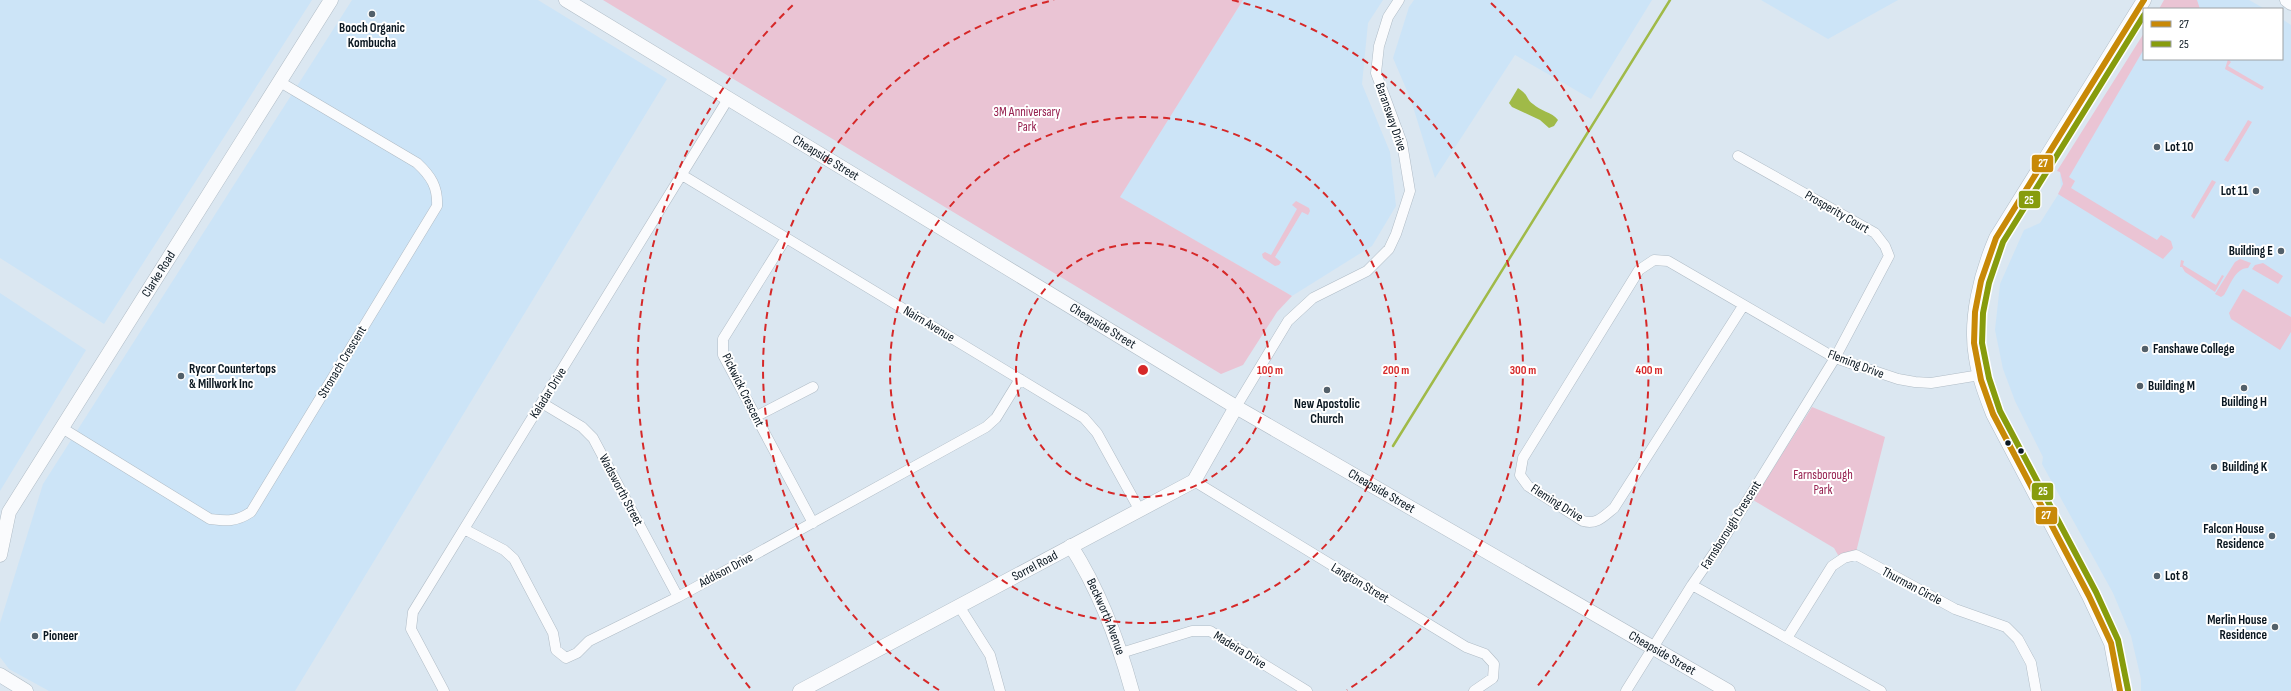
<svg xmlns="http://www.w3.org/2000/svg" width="2291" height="691" font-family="'Sofia Sans Condensed',sans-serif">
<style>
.built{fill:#cce4f7}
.green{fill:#eac4d4}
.water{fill:#a0ba48}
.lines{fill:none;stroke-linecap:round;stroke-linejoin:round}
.stream{stroke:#a0ba48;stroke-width:2.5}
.street-casing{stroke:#b0bcc6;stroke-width:11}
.secondary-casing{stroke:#b0bcc6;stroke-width:15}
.street{stroke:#fafbfd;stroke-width:10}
.secondary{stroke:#fafbfd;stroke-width:14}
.bus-1-casing{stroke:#fff;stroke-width:9}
.bus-2-casing{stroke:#fff;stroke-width:9}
.bus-1{stroke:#c88907;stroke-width:6}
.bus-2{stroke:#879c0d;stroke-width:6}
.ring{fill:none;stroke:#d62828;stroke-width:2;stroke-dasharray:7 5}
.poi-dot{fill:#53606a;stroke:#fff;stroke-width:1.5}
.bus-dot{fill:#0a1721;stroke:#fff;stroke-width:1.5}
.labels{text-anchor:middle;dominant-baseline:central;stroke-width:4;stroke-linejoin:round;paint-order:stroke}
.poi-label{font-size:13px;font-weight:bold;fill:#0a1721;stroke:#fff;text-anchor:start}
.park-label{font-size:13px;fill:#96204f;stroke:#fff}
.street-label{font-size:13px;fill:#0a1721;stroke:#fff}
.centre{fill:#d62828;stroke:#fff;stroke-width:2}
.ring-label{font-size:12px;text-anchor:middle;font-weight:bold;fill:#d62828;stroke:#fff;stroke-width:4;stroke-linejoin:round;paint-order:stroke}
.line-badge{stroke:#fff;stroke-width:1.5}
.badge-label{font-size:11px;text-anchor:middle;font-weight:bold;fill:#fff}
</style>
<rect width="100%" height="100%" fill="#dbe7f1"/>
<path class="built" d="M0,0h312l-208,324 -104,-66z
M352,0h186l129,79 -372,612h-246l-40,-22 -9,-12v-34l43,-139z
M1243,0h140l-15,23 -6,61 28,68 6,54 -24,40 -80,50 -173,-99z
M1414,0h238l-61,99 -76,-44 -80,123 -24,-78 -18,-42 16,-51z
M1761,0h137l-70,39z
M2171,0h78l16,9h-100z
M2282,19l9,6v666h-150v-12l-10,-43 -18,-43 -71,-129 1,-7 -28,-56 -12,-32 -8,-39 5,-46 24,-54 16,-7 21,-33 -1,-15 84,-133v17h138z
M0,293l86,57 -86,141z"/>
<path class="green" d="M603,0h640l-123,197 172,99 -15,16 -34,53 -22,9z
M2164,0h33l3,9h-41z
M2144,33v16l-75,128 6,4 -4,7 86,52 4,-5 10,6 2,7 -10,11 -105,-65 5,-10 -3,-12 -3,-1z
M2228,59l3,3 -3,4 36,21 -2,3 -37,-21z
M2248,120l4,2 -24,40 -4,-2z
M2212,180l4,2 -22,37 -3,-3z
M1296,201l13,7 1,3 -2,4 -6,-3 -27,45 6,5 -2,3 -4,1 -12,-8 -1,-4 3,-2 6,3 26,-46 -5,-4z
M2240,259l11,4 -3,5c-13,0 -18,18 -24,27l-3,2 -6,-3 20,-32z
M2181,260l3,1 -1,4 33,20 6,-10 2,1 -9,16 -30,-20 -3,-5h-2z
M2263,263l20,13 -5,8 -26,-15 3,-4z
M2243,289l48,28v15l-11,18 -49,-31 -2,-6z
M1812,407l73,30 -29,115 -18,3 -4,-7 -81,-48z"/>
<path class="water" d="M1518,88c12,8 7,10 15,16 7,7 19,8 25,16l-4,6 -5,2 -9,-8 -28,-13 -3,-4z"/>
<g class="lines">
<path class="stream" d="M1393,446l277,-446"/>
<g class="street-casing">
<path id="street" d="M682,175l402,243 13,15 42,76
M786,238l-63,101v16l90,168
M1743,306l-129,202c-10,8 -17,17 -31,13l-55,-35 -8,-11 3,-17 116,-188 15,-10 14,1 167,97 63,21 17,3 16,1 49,-8
M542,403l40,24 11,11 85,159
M1236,407l52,-86 25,-23 54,-27 22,-22 7,-15 14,-43 -8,-48 -26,-70 3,-27 9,-29 11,-17
M755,417l58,-30
M62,428l148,91c17,2 26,3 41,-7l186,-306c1,-19 -6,-30 -20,-43l-137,-81
M1194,481l272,166 19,7 9,10 -1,14 -19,13
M464,529l40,21 10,9 39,74 3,17 10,8 11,-5 12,-12 89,-44 308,-170 10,-9 24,-39
M1692,585l189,106
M959,606l31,49 10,36
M1787,638l45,-72 12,-8 12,-3 99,54 51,18 12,12 13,24 5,28
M1121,653l71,-22h18l97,60
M444,691l-33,-62 2,-17 315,-513
M1626,691l66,-106 29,-42 114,-185 54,-102 -4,-10 -10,-13 -137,-77"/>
</g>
<g class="secondary-casing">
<g id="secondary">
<path id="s1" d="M566,0l670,407 492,284"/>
<path d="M2287,0l4,3"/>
<path id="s2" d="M1071,546c28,44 47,94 61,145"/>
<path id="s3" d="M0,555l9,-43 322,-512"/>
<path d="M0,675l26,16"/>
<path id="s4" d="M800,691l394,-210 42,-74"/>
<path d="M2120,691l-9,-48 -22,-47 -96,-182c-7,-18 -14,-36 -17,-56 -7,-39 5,-85 20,-120l148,-238"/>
</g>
</g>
<use href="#street" class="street"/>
<use href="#secondary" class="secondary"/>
<g class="bus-1-casing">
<path id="bus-1" d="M2120,691l-9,-48 -22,-47 -96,-182 -12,-34 -7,-37 1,-31 6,-31 15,-43 148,-238"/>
</g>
<g class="bus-2-casing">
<path id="bus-2" d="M2128,690l-10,-50 -22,-48 -96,-181 -11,-33 -7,-35 1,-30 6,-30 14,-41 141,-227"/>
</g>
<use href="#bus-1" class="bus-1"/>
<use href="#bus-2" class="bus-2"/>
</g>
<g class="ring">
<circle cx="1143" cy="370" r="127"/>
<circle cx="1143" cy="370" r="253"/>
<path d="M939 690A380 380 0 0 1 1054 0M1232 0A380 380 0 0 1 1347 690"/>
<path d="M750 688A506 506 0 0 1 795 3M1491 3A506 506 0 0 1 1536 688"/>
</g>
<g class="poi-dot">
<circle cx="372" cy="14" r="4"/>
<circle cx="2157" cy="147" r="4"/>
<circle cx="2256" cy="191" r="4"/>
<circle cx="2281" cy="251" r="4"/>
<circle cx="2145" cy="349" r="4"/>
<circle cx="181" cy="376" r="4"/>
<circle cx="2140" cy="386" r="4"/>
<circle cx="2244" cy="388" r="4"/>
<circle cx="1327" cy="390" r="4"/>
<circle cx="2214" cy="467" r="4"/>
<circle cx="2272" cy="536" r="4"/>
<circle cx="2157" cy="576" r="4"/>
<circle cx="2275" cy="627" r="4"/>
<circle cx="35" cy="636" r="4"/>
</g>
<g class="bus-dot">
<circle cx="2008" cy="443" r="3.5"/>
<circle cx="2021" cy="451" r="3.5"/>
</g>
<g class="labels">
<g class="poi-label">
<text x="372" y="28" text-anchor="middle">Booch Organic<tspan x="372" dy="15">Kombucha</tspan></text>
<text x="2165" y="147">Lot 10</text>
<text x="2248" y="191" text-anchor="end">Lot 11</text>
<text x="2273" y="251" text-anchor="end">Building E</text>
<text x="2153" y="349">Fanshawe College</text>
<text x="189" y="369">Rycor Countertops<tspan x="189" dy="15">&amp; Millwork Inc</tspan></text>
<text x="2148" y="386">Building M</text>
<text x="2244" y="402" text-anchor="middle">Building H</text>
<text x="1327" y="404" text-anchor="middle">New Apostolic<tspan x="1327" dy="15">Church</tspan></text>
<text x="2222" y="467">Building K</text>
<text x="2264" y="529" text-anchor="end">Falcon House<tspan x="2264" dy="15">Residence</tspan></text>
<text x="2165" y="576">Lot 8</text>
<text x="2267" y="620" text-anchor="end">Merlin House<tspan x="2267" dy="15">Residence</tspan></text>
<text x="43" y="636">Pioneer</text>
</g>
<g class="park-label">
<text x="1027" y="112">3M Anniversary<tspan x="1027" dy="15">Park</tspan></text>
<text x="1823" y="475">Farnsborough<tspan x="1823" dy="15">Park</tspan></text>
</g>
<g class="street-label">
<text transform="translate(1391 117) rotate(71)">Baransway Drive</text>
<text stroke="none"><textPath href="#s1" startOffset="304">Cheapside Street</textPath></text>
<text transform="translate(1837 212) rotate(30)">Prosperity Court</text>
<text stroke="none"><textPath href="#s3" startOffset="325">Clarke Road</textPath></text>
<text transform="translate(929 324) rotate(31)">Nairn Avenue</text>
<text stroke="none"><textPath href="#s1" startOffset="628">Cheapside Street</textPath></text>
<text transform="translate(342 362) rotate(-59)">Stronach Crescent</text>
<text transform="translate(1856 364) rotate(21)">Fleming Drive</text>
<text transform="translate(743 390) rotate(64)">Pickwick Crescent</text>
<text transform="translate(548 393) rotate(-58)">Kaladar Drive</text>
<text transform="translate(621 490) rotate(62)">Wadsworth Street</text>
<text stroke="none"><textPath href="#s1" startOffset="952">Cheapside Street</textPath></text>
<text transform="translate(1557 503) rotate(32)">Fleming Drive</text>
<text transform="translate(1731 525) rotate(-58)">Farnsborough Crescent</text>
<text stroke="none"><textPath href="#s4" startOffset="266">Sorrel Road</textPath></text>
<text transform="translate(726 570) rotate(-28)">Addison Drive</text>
<text transform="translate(1360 583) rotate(31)">Langton Street</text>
<text transform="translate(1912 586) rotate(28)">Thurman Circle</text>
<text stroke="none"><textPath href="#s2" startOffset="79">Beckworth Avenue</textPath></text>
<text transform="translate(1240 650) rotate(32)">Madeira Drive</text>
<text stroke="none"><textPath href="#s1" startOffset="1276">Cheapside Street</textPath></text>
</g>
</g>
<circle cx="1143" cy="370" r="6" class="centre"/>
<g class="ring-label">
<text x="1270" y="374">100 m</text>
<text x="1396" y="374">200 m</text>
<text x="1523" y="374">300 m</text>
<text x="1649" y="374">400 m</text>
</g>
<g class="line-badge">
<rect x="2031" y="154" width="23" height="19" rx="4" fill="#c88907"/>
<rect x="2018" y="190" width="23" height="19" rx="4" fill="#879c0d"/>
<rect x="2031" y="482" width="23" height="19" rx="4" fill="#879c0d"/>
<rect x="2035" y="506" width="23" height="19" rx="4" fill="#c88907"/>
</g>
<g class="badge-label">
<text x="2043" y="167">27</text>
<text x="2029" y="204">25</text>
<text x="2043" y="495">25</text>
<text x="2046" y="519">27</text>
</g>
<rect x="2143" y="8" width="140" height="52" fill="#ffffff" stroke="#9da2a6"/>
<rect x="2151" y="21" width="20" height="6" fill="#c88907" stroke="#9da2a6"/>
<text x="2179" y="28" font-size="12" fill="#0a1721">27</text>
<rect x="2151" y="41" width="20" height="6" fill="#879c0d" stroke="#9da2a6"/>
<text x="2179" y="48" font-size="12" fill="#0a1721">25</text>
</svg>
